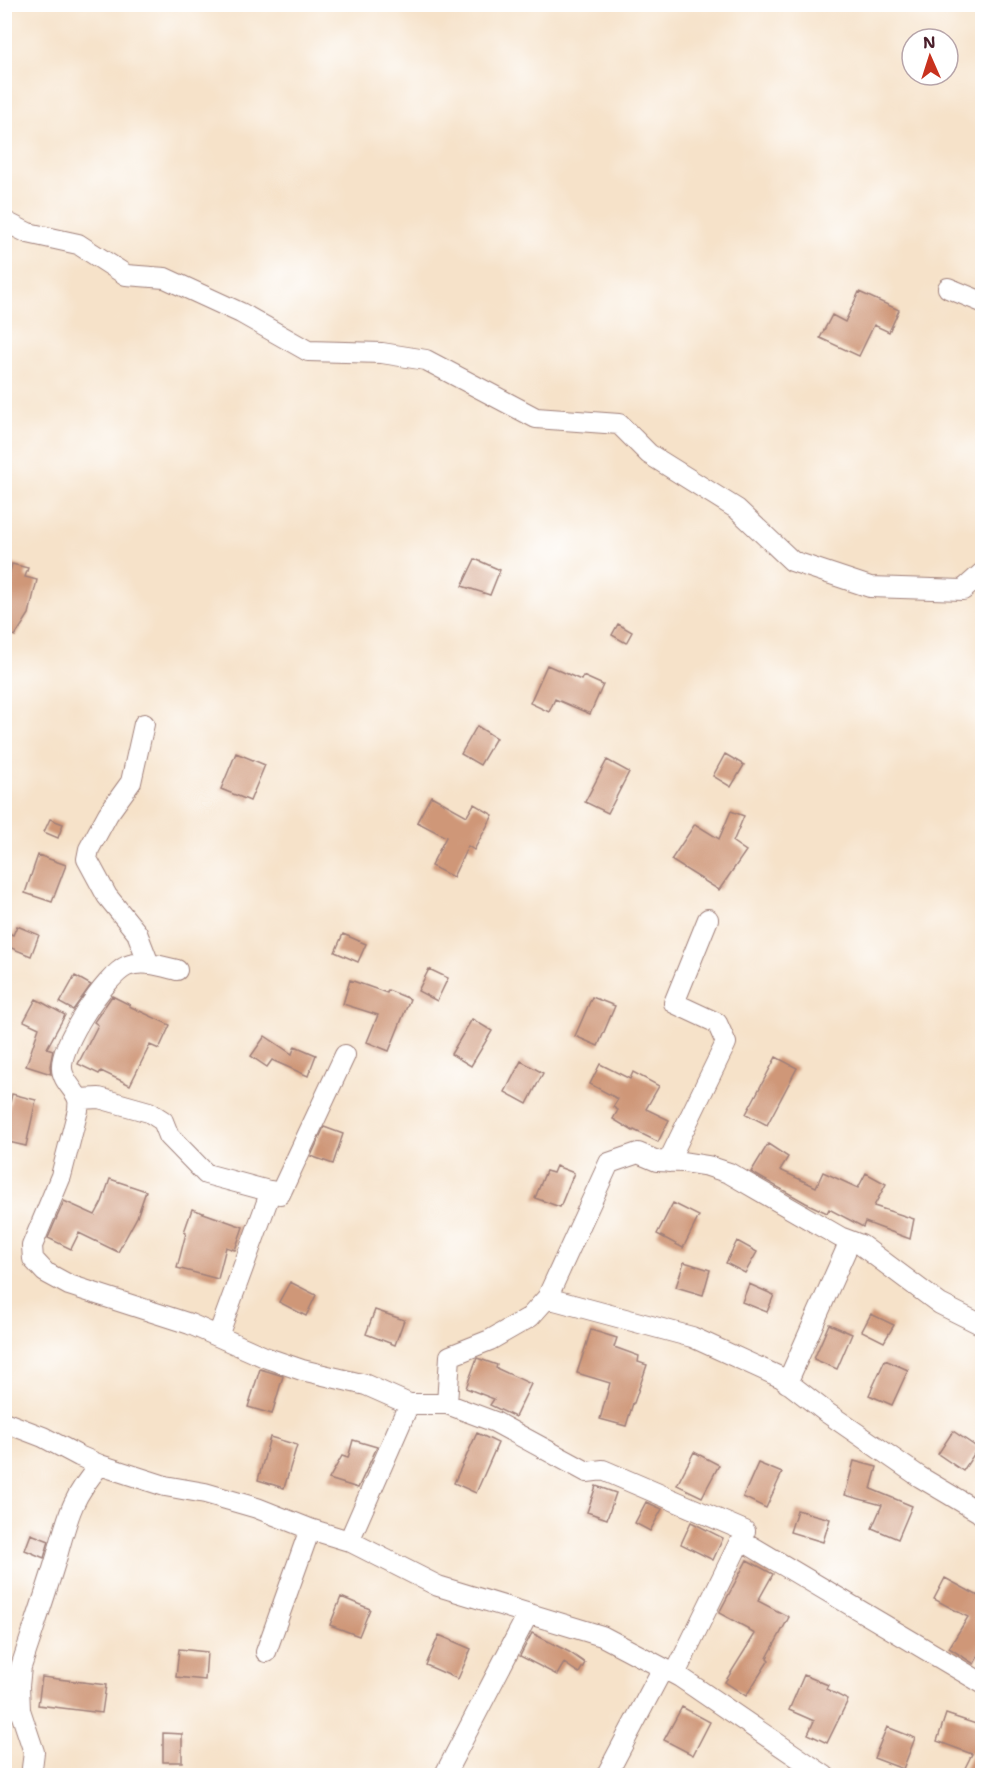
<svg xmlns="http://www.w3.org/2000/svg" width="987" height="1780" font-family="'Shantell Sans',sans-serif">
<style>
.building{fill:#cf9778}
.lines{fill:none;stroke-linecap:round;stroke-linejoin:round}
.minor-casing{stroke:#a0807a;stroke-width:22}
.minor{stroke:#fff;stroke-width:20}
</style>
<rect width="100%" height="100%" fill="#fff"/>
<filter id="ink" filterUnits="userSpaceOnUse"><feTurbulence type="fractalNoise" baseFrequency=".0167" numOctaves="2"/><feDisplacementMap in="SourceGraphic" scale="12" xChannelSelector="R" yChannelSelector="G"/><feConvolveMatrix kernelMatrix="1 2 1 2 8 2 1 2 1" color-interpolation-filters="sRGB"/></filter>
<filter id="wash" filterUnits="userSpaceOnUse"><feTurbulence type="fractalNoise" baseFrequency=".008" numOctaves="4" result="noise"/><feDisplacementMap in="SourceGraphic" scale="24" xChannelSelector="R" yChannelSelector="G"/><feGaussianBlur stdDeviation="1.35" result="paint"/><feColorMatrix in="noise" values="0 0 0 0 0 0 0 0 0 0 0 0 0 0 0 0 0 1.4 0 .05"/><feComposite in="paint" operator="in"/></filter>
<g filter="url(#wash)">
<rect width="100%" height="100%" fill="#f6e2c9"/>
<g id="blocks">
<path class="building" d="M859,292l40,18 -10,22 -15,-7 -15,31 -39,-18 12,-23 13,7z
M475,559l25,11 -10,25 -28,-9z
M12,564l16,4 -3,9 12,3 -8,34 -14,22 -11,-6v-37z
M618,624l14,8 -6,11 -14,-8z
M547,665l34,15 2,-4 20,9 -13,29 -35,-15 -6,13 -19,-9z
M477,726l19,12 -16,27 -19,-11z
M236,753l29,12 -15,36 -29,-12z
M725,754l19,11 -13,22 -18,-11z
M607,760l22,12 -21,41 -23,-11z
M431,796l36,20 7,-12 19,11 -19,35 -6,-4 -15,31 -22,-11 15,-29 -29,-15z
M731,811l13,5 -11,26 13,9 -27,39 -48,-30 24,-36 24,15z
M50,819l13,5 -5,14 -14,-6z
M38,855l28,10 -14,37 -27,-9z
M17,926l22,9 -8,21 -27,-11v-14l9,4z
M343,934l23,10 -8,18 -23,-10z
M429,969l19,9 -11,23 -19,-10z
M75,976l16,9 -18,25 -13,-7z
M350,980l37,13 1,-3 22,9 -21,52 -22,-9 11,-27 -35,-11z
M112,996l18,9 -1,1 41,19 -11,24 -9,-4 -20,40 -29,-14 -2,3 -21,-10 20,-39 -4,-3z
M592,997l23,9 -17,40 -23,-10z
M36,999l29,16 -18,33 6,2 -3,16 1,8 -25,-8 13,-38 -15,-7z
M472,1019l20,12 -21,35 -20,-12z
M265,1036l27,18 3,-8 21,9 -8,21 -36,-16 -5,7 -16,-11z
M776,1057l21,11 -30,57 -21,-11z
M521,1061l22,12 -16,31 -22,-12z
M600,1064l30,15 3,-7 26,14 -13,23 23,11 -11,22 -24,-12 -1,1 -20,-12 5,-9 -5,-3 5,-8 -28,-15z
M12,1094l24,6 -10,46 -22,-5v-12z
M324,1127l19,7 -10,30 -22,-8z
M768,1144l20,13 -8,13 36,17 7,-15 35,16 8,-15 20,11 -12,22 40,13 -4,20 -45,-17 -2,5 -34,-18 -2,4 -21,-10 -55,-31z
M556,1166l18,7 -14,34 -25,-9 11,-27 7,2z
M110,1179l36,12 -9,26 -19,35 -39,-19 -8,16 -23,-11 16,-37 31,14 7,-13z
M673,1203l26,13 -16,32 -26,-14z
M192,1209l51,18 -8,23 -9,-3 -8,32 -41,-11 9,-35 -2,-1z
M737,1241l20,11 -12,21 -19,-10z
M684,1262l26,8 -7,25 -27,-8z
M290,1282l26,13 -10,21 -27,-14z
M749,1284l25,11 -7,17 -25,-10z
M375,1310l29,10 -9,25 -29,-11z
M871,1314l23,11 -10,17 -22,-11z
M829,1324l23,10 -15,35 -23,-10z
M591,1330l26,8 -3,9 25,9 -1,6 9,3 -13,38h-1l-7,23 -26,-7 10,-36 -33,-10z
M477,1358l20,7 -1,3 35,16 -16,33 -25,-12 4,-6 -28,-11z
M885,1360l23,10 -16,35 -23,-10z
M260,1369l23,7 -11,38 -24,-7z
M953,1431l25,17 -15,23 -25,-17z
M477,1433l21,10 -22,50 -22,-10z
M270,1437l27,8 -13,43 -26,-8z
M353,1440l24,7 -19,41 -29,-9 13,-23 6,2z
M694,1452l25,13 -17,32 -25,-12z
M854,1461l23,6 -6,22 41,17 -14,33 -26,-11 10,-23 -37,-10z
M758,1463l24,10 -16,35 -23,-11z
M596,1486l20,7 -9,26 -20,-7z
M646,1502l16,7 -12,22 -15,-8z
M797,1510l33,9 -7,23 -33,-10z
M691,1522l32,16 -10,22 -32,-16z
M31,1534l18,7 -5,17 -19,-8z
M747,1560l26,14 -15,27 31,16 -22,41 2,2 -23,36 -21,-14 30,-48 -7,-4 1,-1 -30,-16z
M945,1578l37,20v51l-8,15 -25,-16 19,-31 -34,-18z
M341,1597l29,12 -11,27 -29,-11z
M532,1633l37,19 16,11 -6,10 -15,-10 -7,12 -37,-19z
M439,1635l32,14 -13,30 -32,-14z
M179,1649l28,3 -2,28 -29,-3z
M804,1675l24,10 -2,4 22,11 -21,43 -19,-9 6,-13 -25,-11z
M42,1677l64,8 -4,28 -64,-8z
M682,1707l28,15 -17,33 -29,-15z
M946,1714l36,12v50h-10l-9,-4 9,-18 -35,-13z
M887,1727l28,11 -12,31 -29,-11z
M163,1733l19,1v28h-19z"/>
</g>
</g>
<g filter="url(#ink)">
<use href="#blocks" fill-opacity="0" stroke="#a0807a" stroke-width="1.5"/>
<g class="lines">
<g class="minor-casing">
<path id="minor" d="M4,221l24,12 50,11 48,31 39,3 76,35 67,38 74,2 44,7 110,58 83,6 30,30 88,55 55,52 78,26 93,3 19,-17
M948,288l34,14
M144,724l-13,58 -23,32 -19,35 -2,10 20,37 30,37 12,31
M177,970c-16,-4 -34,-10 -50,-4 -21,9 -67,79 -65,102 0,13 14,22 16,32 1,3 0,6 0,10l-17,66 -29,70 1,13 12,13 24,13 121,39 77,34 35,12 64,15 43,19h38l48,18 92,50 16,-2 142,61 -70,143
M79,1099l20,-1 50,14 14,9 6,15 37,38 74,20 65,-139
M668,1162l58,-119 -9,-20 -43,-20 34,-84
M547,1298l145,39 90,41 44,34 94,65 59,35 3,3
M218,1336l53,-145
M787,1383l63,-142
M447,1404l3,-48 40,-16 40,-23 17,-19 62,-135 29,-10 19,8 26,1 25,4 21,7 111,64 21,8 79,59 42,21
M4,1422l39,15 36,19 21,9 65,21 40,7 52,15 53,21 39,12 89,45 164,50 78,41 145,99
M741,1540l241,143
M349,1541l60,-137
M266,1652l44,-123
M31,1776l3,-24 -14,-42 -1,-24 2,-19c12,-37 25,-74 36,-111 11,-40 15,-59 43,-91
M444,1776l84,-162
M606,1776l57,-108"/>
</g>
<use href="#minor" class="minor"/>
</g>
</g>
<rect width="987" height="1780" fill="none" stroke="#fff" stroke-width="24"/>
<g transform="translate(930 57) rotate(357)"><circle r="28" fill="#ffffff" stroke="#b7a5aa" stroke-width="1.5"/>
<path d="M0-4.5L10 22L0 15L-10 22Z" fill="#c8321e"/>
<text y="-9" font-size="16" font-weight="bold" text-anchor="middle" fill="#4a1f2b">N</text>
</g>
</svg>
